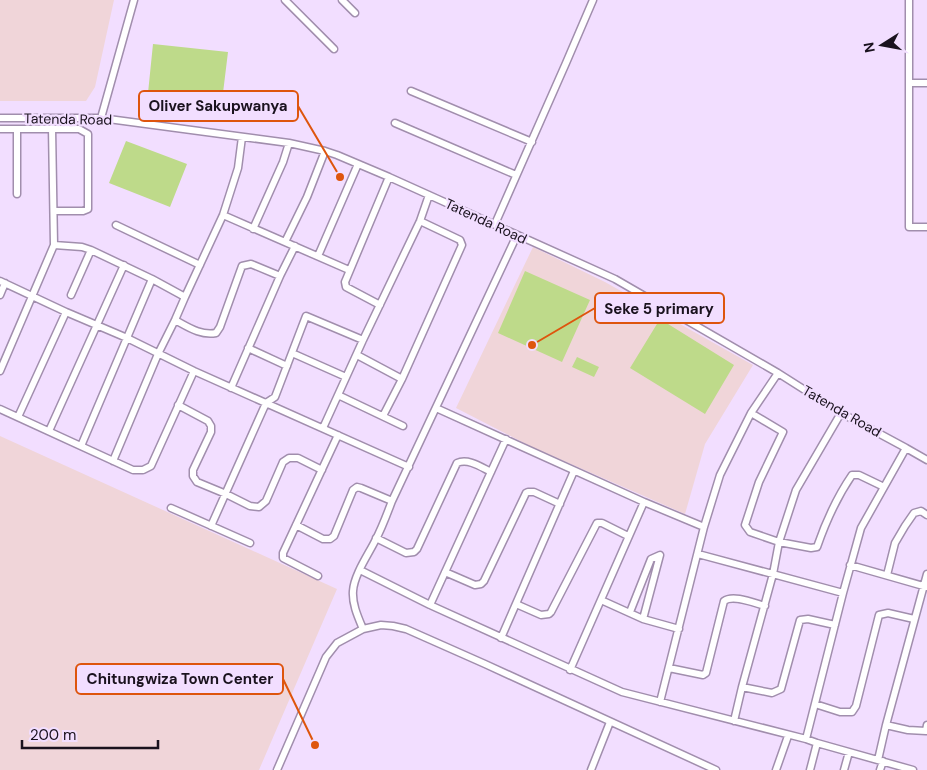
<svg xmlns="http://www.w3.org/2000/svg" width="927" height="770" font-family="'DM Sans',sans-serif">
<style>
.education{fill:#f0d5d9}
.garden{fill:#beda8a}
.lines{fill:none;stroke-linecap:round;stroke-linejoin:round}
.minor-casing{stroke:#a18ead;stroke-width:9}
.minor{stroke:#fff;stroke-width:6}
.labels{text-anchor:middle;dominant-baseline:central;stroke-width:4.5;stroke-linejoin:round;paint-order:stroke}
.street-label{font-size:14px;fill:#1a121e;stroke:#f2deff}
.leader{fill:none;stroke:#de550d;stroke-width:2}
.callout-dot{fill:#de550d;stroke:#f2deff;stroke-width:2}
.callout{fill:#f2deff;stroke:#de550d;stroke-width:2}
.callout-label{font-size:15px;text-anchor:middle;font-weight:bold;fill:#1a121e}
</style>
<rect width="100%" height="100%" fill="#f2deff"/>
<path class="education" d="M0,0h114l-19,87 -9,14h-86z
M533,247l72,35 148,83 -48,79 -20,70 -153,-67 -76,-39z
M0,436l337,153 -78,181h-259z"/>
<path class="garden" d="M153,44l75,8 -6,49 -74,-8z
M126,141l61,23 -17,43 -61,-24z
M525,271l65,29 -28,62 -64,-29z
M660,319l74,46 -29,49 -75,-46z
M577,357l22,10 -5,10 -22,-10z"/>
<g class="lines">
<g class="minor-casing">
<path id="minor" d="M285,0l49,49
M342,0l13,13
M909,0v227h18
M909,83h18
M411,91l121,51
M0,118h101l188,25 36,8 12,4 52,22 226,102 163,94 63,40 65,35 21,12
M101,118l33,-118
M395,123l121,52
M0,129h79l9,5v75l-5,2h-29
M17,129v65
M223,215l126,55
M495,224l71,-161 27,-63
M116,225l84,40
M253,229l30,-67 6,-19
M285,242l22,-45 18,-46
M54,245l28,2 9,3 61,29 33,18
M318,256l40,-92
M0,281l66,31 61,26 67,33 215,96
M0,295l5,-12
M71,295l20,-45
M380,305l-34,-18 -1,-5 44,-105
M175,320c13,7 26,16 41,13l4,-6 22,-61 9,-2 29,12
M248,348l39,18
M292,353l54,24
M357,355l45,24 60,-134 -2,-5 -40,-19
M0,371l54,-126 -2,-117
M231,388l49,-112 15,-30
M338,395l65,31
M178,405l30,16 3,5v6l-18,38v6l4,6 29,12 24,12 9,1 7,-6 17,-39 6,-4h9l24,12
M436,408l208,94 60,25
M0,409l133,61h10l8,-4 43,-95
M751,413l32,19 -24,50 -14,43 5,7 29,10 32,6 6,-1c9,-26 20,-50 35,-72h7l25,12
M383,416l19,-37
M18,417l48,-105
M323,428l40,-88 57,-119 9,-26
M49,431l75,-166
M81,446l71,-167
M113,461l45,-107 17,-34 10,-23 38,-82 15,-47 4,-31
M171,508l79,35
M296,525l27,14h7l4,-3 19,-46 4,-3 4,1 31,13
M211,526l55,-123 9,-6 31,-81 57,24
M376,538l30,15 8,-1 3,-3 40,-86c11,-5 24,4 34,9
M698,554l145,39
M850,565l77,22
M360,570l70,35 192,87 184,47 11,4 96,27
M445,572l30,13 6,-1 3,-3 42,-88 2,-1h6l26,12
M887,575l8,-32 10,-17 9,-13 7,-2 6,4
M318,576l-35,-18v-5l55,-118
M601,600l42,19 36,10
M516,604l25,11 8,-1 2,-2 46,-89h5l26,13
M430,605l76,-166
M630,612l21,-53 9,-4 -17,64
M363,629c-5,-12 -11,-25 -10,-38 1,-16 15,-36 22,-50 7,-13 12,-27 17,-40l125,-266
M501,638l73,-167
M669,668l34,7 3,-2 18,-72c9,-7 30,2 41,5
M570,670l74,-168
M742,687l30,6 9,-4 19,-69 8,-1 27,6
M660,702l44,-175 16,-52 31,-62 27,-40
M815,704l25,8h12l4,-6 23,-91 9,-2 26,6
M734,721l8,-34 31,-113 6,-32 17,-52 45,-77
M886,725l22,5 18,1 1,-6
M806,739l37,-146 18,-65 45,-80
M878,760l8,-35 41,-151
M277,770l49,-113 11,-14 26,-14 18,-4 12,1 13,3 79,35 231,106
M591,770l19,-48
M776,770l12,-34
M810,770l7,-27
M844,770l5,-18
M880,770l3,-9"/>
</g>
<use href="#minor" class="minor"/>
</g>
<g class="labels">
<g class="street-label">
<text transform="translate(68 119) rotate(1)">Tatenda Road</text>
<text transform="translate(486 221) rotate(25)">Tatenda Road</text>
<text transform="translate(842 411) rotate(30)">Tatenda Road</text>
</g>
</g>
<path class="leader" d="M340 177L298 106M532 345L595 308M315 745L283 679"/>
<g class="callout-dot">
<circle cx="340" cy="177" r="5"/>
<circle cx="532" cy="345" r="5"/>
<circle cx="315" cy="745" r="5"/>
</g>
<g class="callout">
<rect x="139" y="91" width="159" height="30" rx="5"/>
<rect x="595" y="293" width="129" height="30" rx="5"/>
<rect x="76" y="664" width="207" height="30" rx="5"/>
</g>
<g class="callout-label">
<text x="218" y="111">Oliver Sakupwanya</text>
<text x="659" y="314">Seke 5 primary</text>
<text x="180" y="684">Chitungwiza Town Center</text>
</g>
<g transform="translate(882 45) rotate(259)" stroke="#f2deff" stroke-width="4" paint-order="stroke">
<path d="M0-4L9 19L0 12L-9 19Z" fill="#1a121e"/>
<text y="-8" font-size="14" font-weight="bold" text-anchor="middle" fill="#1a121e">N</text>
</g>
<path d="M22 740v8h136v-8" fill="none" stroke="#1a121e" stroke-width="2.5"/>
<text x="30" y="740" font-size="15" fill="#1a121e" stroke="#f2deff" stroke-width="4" paint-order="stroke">200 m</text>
</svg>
